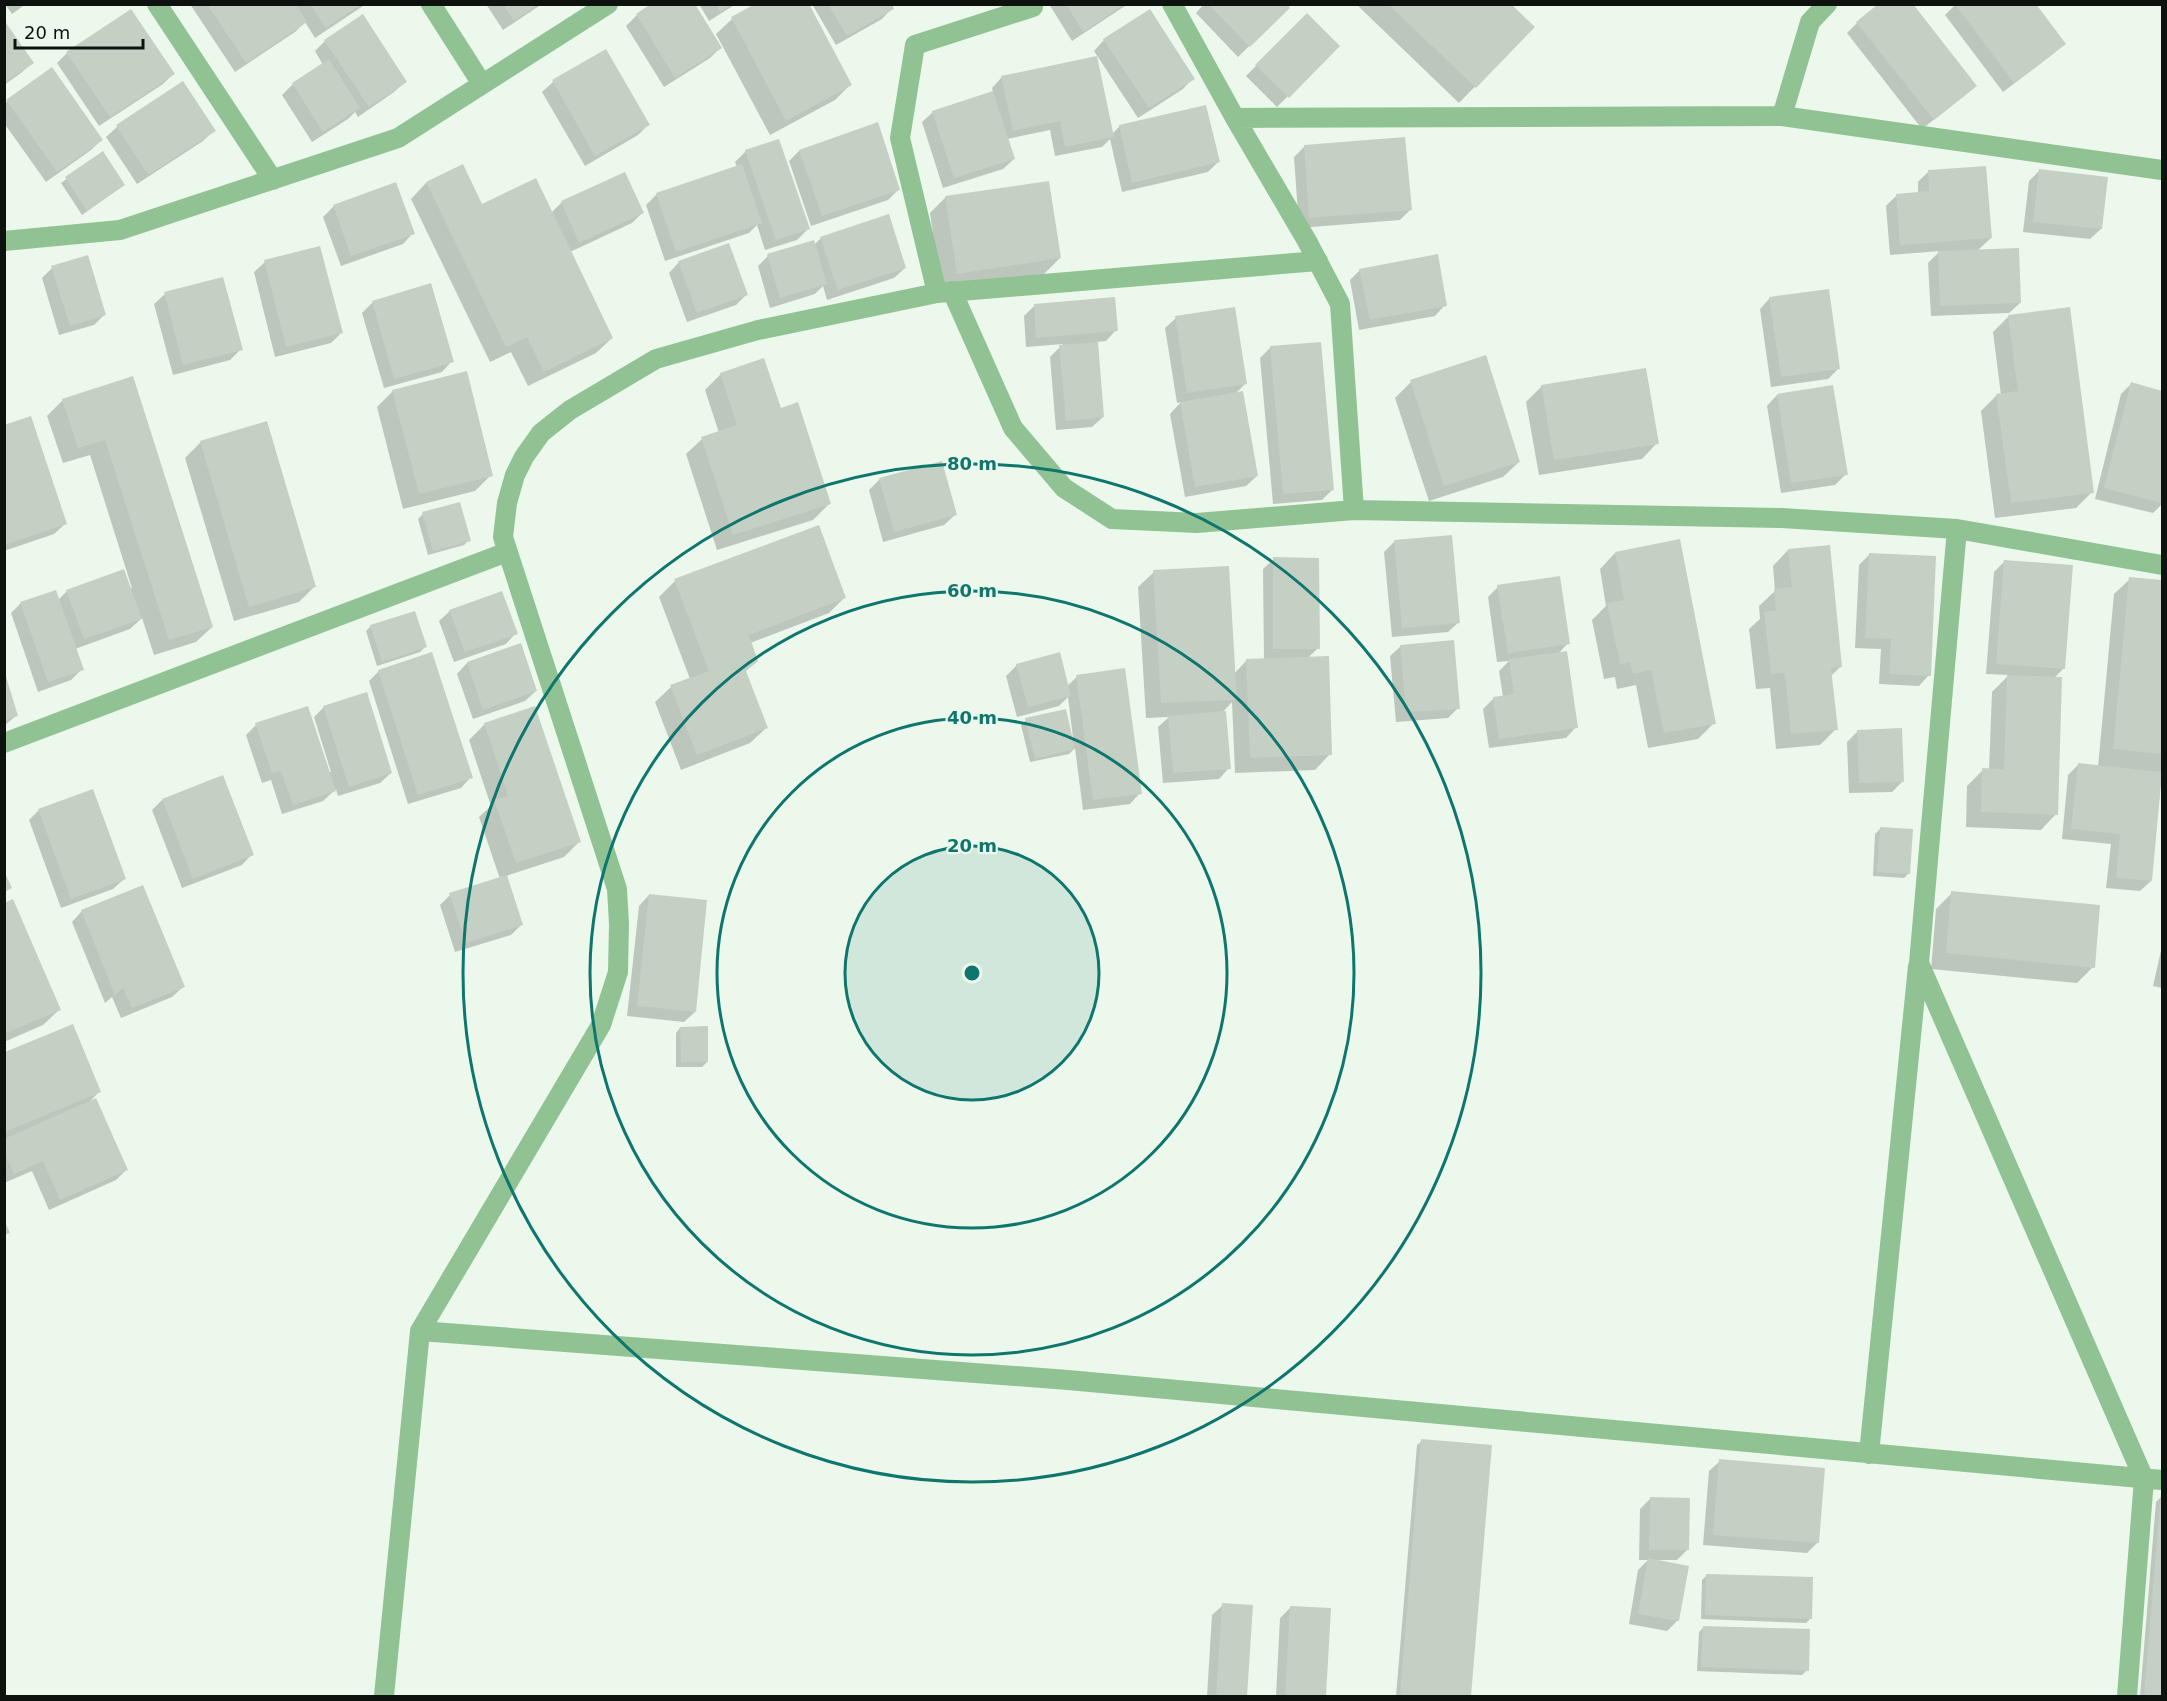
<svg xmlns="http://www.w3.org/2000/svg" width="2167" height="1701" font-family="'DejaVu Sans',sans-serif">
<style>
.shadow{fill:#0003}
.building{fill:#c5d0c5}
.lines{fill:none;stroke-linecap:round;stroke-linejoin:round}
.service{stroke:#91c294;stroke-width:20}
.ring{fill:none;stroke:#0f766e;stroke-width:3}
.centre{fill:#0f766e;stroke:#ecf8ec;stroke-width:3}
.ring-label{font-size:18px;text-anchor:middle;font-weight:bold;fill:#0f766e;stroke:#ecf8ec;stroke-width:4.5;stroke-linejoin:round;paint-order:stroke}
</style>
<rect width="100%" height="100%" fill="#ecf8ec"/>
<path class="shadow" d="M5,4h21l-14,10z
M190,4h176l-51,34 -10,-16 -10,10 -60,40z
M486,4h56l-39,26z
M653,4l68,43 -11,11 -46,29 -38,-61 11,-11z
M699,4h37l-27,17z
M758,4l93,80 -16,16 -65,35 -54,-101 16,-15z
M812,4h78l2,4 -10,11 -46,26z
M1049,4h79l-56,37z
M1204,4h81l3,4 -50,49 -42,-44z
M1356,4h153l24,23 -74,76z
M1956,4l108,40 -11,10 -50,38 -58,-77z
M1307,15l31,31 -61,61 -31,-31z
M4,23l28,40 -11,10 -17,12z
M1857,23l107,73 -42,33 -75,-96z
M1104,40l89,38 -10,11 -45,29 -44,-67z
M325,41l80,41 -11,10 -36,25 -3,-5 -7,7 -36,23 -30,-47 11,-11 30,-19 -8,-14z
M605,51l43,74 -10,10 -53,31 -43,-74 11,-10z
M67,53l106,21 -10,10 -64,42 -42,-63z
M52,70l49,70 -10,10 -45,32 -42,-59v-19z
M1002,77l110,57 8,-8 98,36 -10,10 -86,20 -12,-53 -8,8 -47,9 -5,-26 -43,9 7,20 -11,10 -60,19 -21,-66 11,-10 60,-20 -1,-4z
M183,83l31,47 -11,11 -66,43 -31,-47 11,-10z
M1305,146l105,64 -10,10 -101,8 -5,-71z
M746,151l62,78 -11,11 -32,10 -8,-25 -8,8 -84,28 -19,-56 11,-11 80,-27 -2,-5z
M799,151l100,38 -11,11 -77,26 -22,-65z
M102,153l22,32 -42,30 -21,-32z
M462,166l20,40 69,7 11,-11 62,-28 18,39 -10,10 -62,29 42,86 -16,15 -68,33 -17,-34 -21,10 -79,-163 15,-16z
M2039,171l62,58 -11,10 -67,-7 6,-51z
M1928,172l63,66 -14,13 43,52 -11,10 -78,3 -3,-53 12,-12 -50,4 -4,-49 11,-11 21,-2v-11z
M946,197l114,61 -16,16 -103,15 -11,-76z
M334,206l79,27 -10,11 -62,22 -18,-49z
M821,238l84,30 -11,10 -67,22 -4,-14 -8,8 -45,14 -12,-42 10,-10 46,-11z
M265,262l76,71 -10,10 -56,14 -21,-85z
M679,262l67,33 -10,10 -49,17 -18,-49z
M52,268l53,46 -11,11 -35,10 -17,-57z
M1360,270l85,35 -10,11 -76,14 -9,-50z
M165,294l76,55 -11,11 -57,15 -19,-71z
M1770,298l68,71 -10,10 -57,8 -11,-78z
M373,302l79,59 -10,11 -58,16 -22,-75z
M1034,306l82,24 -10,11 -10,1 7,75 -11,10 -36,3 -6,-73 13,-13 -37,3 -2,-31z
M2009,316l83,176 -16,16 -81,10 -14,-107 16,-16h4l-8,-63z
M1176,318l70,65 -11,11 22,82 -11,10 -61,11 -15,-83 11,-12 -4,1 -12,-75z
M1271,347l62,142 -11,11 -49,4 -13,-146z
M721,374l59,35 49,95 -16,16 -96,30 -31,-96 16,-15 17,-6 -14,-43z
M132,378l80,249 -16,15 -42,13 -12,-37 -12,11 -55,20 7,20 -11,11 -33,12 -27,-79 10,-10 37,-3 9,-9 65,-3 -42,-133 -27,8 -16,-47 16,-16z
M1411,382l108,80 -16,15 -74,24 -34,-103z
M2131,384l31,8v112l-9,9 -58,-14 26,-105z
M1542,386l115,57 -15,16 -103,16 -13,-73z
M393,391l98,84 -16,16 -72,18 -26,-102z
M1777,395l69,79 -11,11 -54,8 -14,-87z
M4,427l61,97 -11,10 -50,17z
M201,442l114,144 -16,16 -65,19 -49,-163z
M941,463l14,52 -11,10 -61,17 -14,-52 10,-10z
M423,514l46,26 -5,5 -36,10 -10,-36z
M1394,542l65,80 -11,10 -56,5 -8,-85z
M1788,550l53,116 -10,10 5,53 -16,16 -44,4 -6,-61 -14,1 -7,-60 11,-10 -1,-13 16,-15 -2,-25z
M1615,553l99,170 -16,16 -50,9 -12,-63 -19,4 -2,-12 -11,2 -12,-59 14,-14 -6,-37z
M1869,555l60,120 -10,11 -40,-2 2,-35 -26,-1 4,-83z
M1274,559l44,89 -10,10 22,96 -15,16 -80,3 -3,-71 -10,11 7,55 -10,11 -56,4 -5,-56 11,-10 -23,1 -8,-131 16,-15 80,102 13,-14h17l-1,-91z
M2004,562l60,106 -11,11 3,135 -15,16 -75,-3 1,-41 16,-16h6l3,-78 17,-17 -23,-1 8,-102z
M2130,579l32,3v189l-11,110 -11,10 -34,-3 5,-44 -49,-5 6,-64 10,-10 20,2 16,-173z
M675,581l170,16 -16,16 -79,30 -5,29 21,56 -16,15 -69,27 -26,-68 16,-15 19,-8 -31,-82z
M1498,587l70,56 -10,11 18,73 -10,11 -77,10 -6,-39 11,-11 9,-1 -4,-26 10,-10 -12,1 -9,-65z
M450,611l66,22 -10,11 -52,18 -15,-41z
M371,626l54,21 -5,5 -43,14 -11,-35z
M520,645l16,46 -11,10 -52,18 -16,-45 10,-11z
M1401,646l57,62 -10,10 -52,4 -6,-66z
M1017,665l50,21 10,-9 63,116 -10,11 -47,6 -8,-62 -6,6 -39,8 -9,-37 5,-5 47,18 -5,-41 -9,9 -42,11 -11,-41z
M379,671l92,106 -10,11 -53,16 -39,-123z
M4,677l13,38 -13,11z
M324,707l67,66 -11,10 -42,13 -2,-7 -13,12 -41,13 -11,-34 -9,3 -16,-48 10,-10 72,47h3l-17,-55z
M485,724l94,118 -15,15 -58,19 16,48 -11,11 -56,17 -15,-47 10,-10 50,-16 -21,-62 12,-11 -22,-66z
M1857,732l46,49 -11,11 -43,1 -2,-51z
M162,800l90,54 -10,11 -60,23 -30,-78z
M39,810l85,69 -11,10 -52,19 -32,-88z
M1880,829l29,44 -5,5 -31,-2 2,-42z
M1952,893l141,74 -16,16 -146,-14 5,-60z
M649,895l46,117 -11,10 -57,-6 12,-110z
M4,904l55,106 -16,15 -39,17z
M82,911l101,76 -11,10 -51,21 -9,-21 -7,6 -33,-81z
M2162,946v42l-9,-2z
M72,1026l27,66 -11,11 38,67 -10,10 -67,30 -17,-39 -28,12v-129z
M680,1028l27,34 -5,5h-26v-34z
M1422,1441l68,6 -20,249h-74l21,-251z
M1720,1461l98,81 -11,11 -104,-8 6,-74z
M2161,1497l1,199h-22l16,-194z
M1650,1499l38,50 -11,11h-19l20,60 -11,11 -38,-7 9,-54 10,-10h-9l1,-51z
M1707,1575l104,43 -5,5 -105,-4 1,-39z
M1223,1605l29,2 -6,89h-39l5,-81z
M1291,1607l38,3 -5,86h-48l4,-78z
M1704,1627l103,43 -5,5 -105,-4 2,-39z"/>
<path class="building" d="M207,4h89l11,18 -61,41z
M310,4h52l-36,24z
M503,4h36l-25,17z
M651,4h44l27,44 -47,30 -39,-64z
M716,4h16l-12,8z
M755,4h54l43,81 -66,36 -55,-104z
M828,4h64l2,5 -47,27z
M1066,4h59l-42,28z
M1208,4h79l3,4 -40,39z
M1388,4h123l24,23 -59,61z
M1878,4h35l64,82 -43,34 -78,-98z
M1955,4h81l30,40 -52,39z
M131,9l44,65 -65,43 -44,-65z
M1150,9l45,70 -46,29 -46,-69z
M1307,13l33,33 -51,52 -34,-33z
M363,14l44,68 -38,25 -45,-67z
M4,20l30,43 -30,20z
M606,49l44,76 -55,31 -43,-76z
M1097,56l17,81 -49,10 -5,-26 -47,10 -12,-55z
M329,59l31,49 -37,24 -31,-49z
M52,67l51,73 -46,32 -51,-72z
M183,81l33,50 -68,44 -32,-50z
M993,91l22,68 -61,19 -22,-67z
M1206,105l14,57 -88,21 -13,-58z
M878,122l22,68 -78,26 -23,-66z
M1405,137l7,73 -103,8 -5,-73z
M779,139l31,90 -34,11 -31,-90z
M103,151l22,34 -38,26 -22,-34z
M463,164l19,40 54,-26 77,160 -69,34 -17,-35 -21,10 -80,-165z
M742,164l20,59 -86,29 -20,-59z
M1986,166l6,72 -92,7 -4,-51 33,-3 -1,-21z
M2039,169l69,8 -6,52 -69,-7z
M625,172l19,41 -65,30 -18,-42z
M1049,181l12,77 -104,16 -12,-78z
M396,182l19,52 -64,22 -18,-51z
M889,214l17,54 -68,22 -18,-53z
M814,240l13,44 -47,14 -13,-44z
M729,243l19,52 -51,18 -19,-52z
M320,246l23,87 -57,14 -22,-87z
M2019,248l2,55 -81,3 -2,-55z
M1438,254l9,52 -77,14 -11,-51z
M88,255l18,60 -36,11 -19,-60z
M223,277l20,73 -60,15 -19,-73z
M431,283l23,79 -60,17 -22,-78z
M1829,289l11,80 -59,8 -12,-80z
M1115,297l3,34 -82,7 -2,-34z
M1235,307l12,77 -60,9 -12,-77z
M2070,307l24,186 -83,10 -15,-109 22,-3 -10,-76z
M1098,342l6,75 -38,4 -7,-76z
M1321,342l13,148 -51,4 -13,-148z
M1486,355l34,107 -76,24 -34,-106z
M764,358l17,50 17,-6 33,102 -98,31 -32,-98 36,-12 -17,-52z
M1646,368l13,76 -105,16 -13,-75z
M467,371l26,105 -74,18 -27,-104z
M133,376l80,251 -44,13 -64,-200 -27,8 -16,-49z
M2131,382l31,9v112l-58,-15z
M1833,385l15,90 -57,8 -14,-89z
M1243,391l15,85 -63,11 -15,-85z
M31,416l36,108 -63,21v-120z
M267,421l49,166 -67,20 -49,-166z
M942,461l15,54 -63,17 -15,-54z
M460,502l11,39 -38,10 -11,-39z
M819,525l27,73 -97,37 9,26 -12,10 22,57 -71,27 -27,-70 39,-14 -35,-92z
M1452,535l8,88 -58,5 -8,-88z
M1680,539l36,185 -52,9 -13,-63 -18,4 -3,-12 -10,2 -13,-61 17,-3 -9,-48z
M1830,545l12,122 -11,1 7,62 -47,4 -6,-61 -14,1 -7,-62 12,-2 -2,-21 18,-2 -4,-38z
M1869,553l67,3 -5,120 -42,-2 2,-35 -26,-1z
M1273,557l46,1 1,91h-47z
M2004,560l69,5 -8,104 -69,-5z
M1229,566l8,134 -76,3 -8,-133z
M124,569l18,50 -58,20 -18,-49z
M1560,576l10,68 -62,9 -11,-68z
M2129,577l33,3v174l-49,-5z
M56,590l28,80 -36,12 -28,-80z
M502,591l16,43 -53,18 -16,-42z
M415,611l12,36 -45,15 -12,-37z
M1454,640l6,69 -54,3 -6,-67z
M521,643l16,48 -54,19 -16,-48z
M1567,651l11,77 -79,11 -6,-42 21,-3 -5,-35z
M432,652l41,126 -55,17 -40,-125z
M1060,652l11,44 -43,11 -12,-43z
M1329,656l3,99 -82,3 -4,-99z
M1125,668l17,126 -49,6 -17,-125z
M5,673l13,43 -13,4z
M2007,675l55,2 -4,138 -77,-3 1,-44 22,1z
M367,692l25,81 -43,14 -26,-81z
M308,706l28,85 -43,14 -12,-34 -9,2 -17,-50z
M535,706l46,136 -65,21 -22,-63 14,-4 -24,-73z
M1066,709l9,40 -40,10 -10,-41z
M1226,711l5,58 -58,4 -5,-57z
M1902,728l2,54 -45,1 -2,-53z
M2078,763l84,9 -10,109 -36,-3 4,-44 -49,-5z
M223,775l31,80 -61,24 -31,-80z
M93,789l33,90 -55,20 -33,-90z
M1880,827l33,2 -3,45 -33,-2z
M4,871l8,17 -8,4z
M507,875l16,50 -57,18 -17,-50z
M143,885l42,102 -53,21 -9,-20 -8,7 -34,-85z
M1951,891l149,14 -5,63 -149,-15z
M649,894l58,6 -11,112 -59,-6z
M13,899l48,111 -57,24v-131z
M73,1024l28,68 -96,40v-80z
M708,1026v36h-27l-1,-35z
M96,1098l32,72 -68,30 -17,-39 -29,13 -10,-22v-13z
M4,1220l6,13 -6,2z
M1421,1439l71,6 -21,251h-71z
M1719,1459l106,9 -6,75 -106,-8z
M2161,1493h1v203h-18z
M1650,1497l40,1 -1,52h-40z
M1648,1558l41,8 -10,55 -41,-7z
M1706,1574l107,3 -1,42 -107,-4z
M1222,1603l31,2 -6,91h-31z
M1290,1606l41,2 -5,88h-41z
M1703,1626l107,3 -1,42 -108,-4z"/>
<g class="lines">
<path class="service" d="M157,4l116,176
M431,4l51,80
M1172,4l63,114 547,-2 380,54
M1782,116l28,-94 17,-18
M1235,118l72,123 33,63 14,206 428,8 175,11 205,36
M4,241l116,-11 278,-92 210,-134
M952,291l61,137 51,60 48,31 85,4 157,-13
M937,293l-37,-155 15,-93 118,-38
M1957,529l-38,434 225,516 -17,217
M4,743l503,-191
M420,1331l648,49 1094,100
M1869,1454l49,-488
M384,1696l36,-365 181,-306 17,-53 1,-48 -2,-35 -114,-352 4,-34 8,-28 9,-18 17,-24 29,-23 86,-51 102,-29 179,-37 381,-32"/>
</g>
<circle cx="972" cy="973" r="127" fill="#0f766e" fill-opacity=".12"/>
<g class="ring">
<circle cx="972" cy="973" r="127"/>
<circle cx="972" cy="973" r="255"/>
<circle cx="972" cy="973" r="382"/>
<circle cx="972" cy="973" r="509"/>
</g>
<circle cx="972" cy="973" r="9" class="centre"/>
<g class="ring-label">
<text x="972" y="470">80 m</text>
<text x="972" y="597">60 m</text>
<text x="972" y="724">40 m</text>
<text x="972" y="852">20 m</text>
</g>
<rect width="2167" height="1701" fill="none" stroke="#0e120e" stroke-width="12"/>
<path d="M15 39v9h128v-9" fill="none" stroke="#0e120e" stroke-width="3"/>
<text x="24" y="39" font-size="18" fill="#0e120e" stroke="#ecf8ec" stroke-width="4.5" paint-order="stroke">20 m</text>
</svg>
